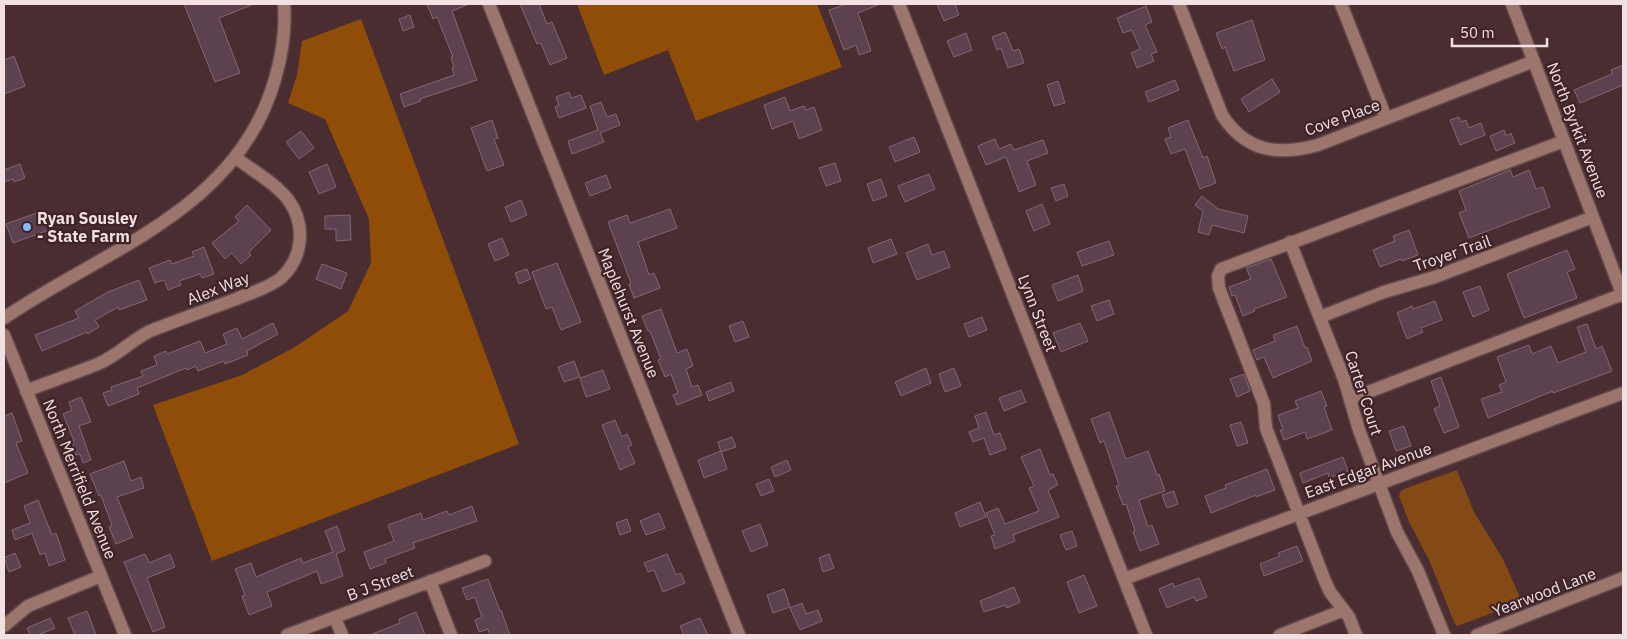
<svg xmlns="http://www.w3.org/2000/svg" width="1627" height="639" font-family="'IBM Plex Sans',sans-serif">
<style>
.green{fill:#844a15}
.forest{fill:#8f4d08}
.building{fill:#5c414f;stroke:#836675}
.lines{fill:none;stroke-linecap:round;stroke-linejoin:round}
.minor-casing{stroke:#644a4d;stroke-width:15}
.minor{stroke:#9c766c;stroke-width:12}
.poi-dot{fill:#82bcfa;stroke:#3e2327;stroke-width:2}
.labels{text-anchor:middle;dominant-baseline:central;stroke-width:4.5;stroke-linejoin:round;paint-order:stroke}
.street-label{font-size:16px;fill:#f3e0e2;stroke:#3e2327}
.poi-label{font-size:16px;font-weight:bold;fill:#f3e0e2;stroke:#3e2327;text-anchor:start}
</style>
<rect width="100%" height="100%" fill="#492d31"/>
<path class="green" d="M1457,470l17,42 29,47 19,43 -65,24 -2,-2 -26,-64 -20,-38 -10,-26 2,-5 3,-2z"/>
<path class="forest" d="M577,4h240l25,63 -146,54 -28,-71 -64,25z
M361,19l158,425 -307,117 -59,-156 89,-30 53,-28 53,-36 23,-48 -2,-44 -44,-100 -37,-16 9,-28 5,-34z"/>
<path class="building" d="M184,4h70l-35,14 21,55 -25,9z
M427,4h42l-17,7 25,69 -57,19 1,2 -17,6 -4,-13 54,-19 -2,-7 2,-1 -3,-10h2l-16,-40 -4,2z
M520,4h19l8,20 5,-2 15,36 -17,7 -9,-22 -4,1z
M847,4h33l-22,9 13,38 -12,4 -3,-10 -12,5 -15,-40z
M937,4h18l4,11 -15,6z
M1146,6l6,16 -7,3 12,27 -6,2 3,7 -17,7 -6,-15 9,-4 -8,-19 -9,3 -6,-15z
M410,15l4,12 -11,4 -4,-12z
M1252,20l13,40 -31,11 -9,-24 -3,2 -6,-16z
M1005,32l8,19 6,-2 5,14 -16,5 -7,-20 -4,2 -5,-13z
M966,33l6,17 -18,7 -7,-16z
M14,56l11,30 -21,8v-34z
M1623,65v20l-43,18 -6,-13 38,-16 -1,-4z
M1272,79l8,13 -31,20 -8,-13z
M1175,80l4,10 -30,12 -4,-10z
M1058,81l7,22 -11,3 -7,-21z
M569,92l2,6 10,-3 5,13 -27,10 -4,-11 4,-2 -3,-8z
M785,97l5,14 14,-5 2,4 8,-3 8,23 -23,9 -6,-18 -21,8 -8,-24z
M601,102l6,15 9,-3 4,11 -20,8 4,9 -32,12 -4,-13 30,-11 -8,-24z
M1459,117l2,5 5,-2 3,8 12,-5 4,12 -25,10 -10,-25z
M492,120l6,18 -4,1 10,26 -17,6 -16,-43z
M1188,120l15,38 4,-2 9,27 -16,6 -15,-40 -14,5 -6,-15 6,-2 -3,-9z
M1504,130l2,6 5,-3 4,10 -19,8 -6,-15z
M301,131l13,17 -15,11 -13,-17z
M914,137l6,15 -25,10 -6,-15z
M995,139l4,10 12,-5 3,6 29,-10 5,13 -21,8 9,24 -17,7 -13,-35 -20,8 -8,-19z
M835,163l6,18 -15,5 -7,-18z
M20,164l5,14 -11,4 -1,-3 -9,3v-12z
M327,164l9,23 -17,7 -10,-22z
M1510,170l3,7 16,-7 7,19 7,-2 7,20 -81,31 -10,-25 7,-3 -7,-19z
M929,174l6,15 -30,13 -7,-16z
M606,175l5,13 -21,8 -5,-13z
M881,179l6,17 -14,5 -6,-17z
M1064,184l4,12 -12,5 -5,-13z
M1202,196l16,13 30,7 -4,17 -32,-8 -3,10 -11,-3 5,-21 -8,-6z
M521,200l6,15 -16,7 -6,-15z
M1042,204l8,20 -16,7 -8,-20z
M247,205l24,25 -22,22 2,3 -10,9 -9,-11 -7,6 -13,-16 27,-22 -4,-4z
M670,209l7,19 -39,14 11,33 5,-2 6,15 -26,10 -5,-14 2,-1 -23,-61 19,-7 3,8z
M42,211l7,19 -36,13 -7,-19z
M350,215l1,25 -15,1v-12h-11v-13z
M1409,230l9,25 -16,6 -1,-2 -21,8 -7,-17 22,-9 -2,-5z
M502,238l7,17 -14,6 -7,-17z
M891,239l6,15 -24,9 -5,-15z
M1109,241l5,14 -32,11 -5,-14z
M928,244l4,11 12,-4 6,16 -33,13 -11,-27z
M204,247l10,27 -12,4 -2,-4 -21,7 2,4 -13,5 -4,-10 -9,3 -6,-15 21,-8 2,4 22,-8 -2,-4z
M1567,250l8,19 -8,3 10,26 -53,20 -17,-44z
M1271,259l16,38 -33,12 1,2 -12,5 -8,-21 -3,1 -3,-9 22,-8 -5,-11z
M557,263l24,59 -20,8 -9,-23 -6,2 -14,-37z
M322,264l25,9 -6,16 -25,-10z
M527,269l4,10 -12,5 -4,-11z
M1078,275l5,16 -25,10 -6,-16z
M139,280l8,20 -28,10 -1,-3 -23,13 4,7 -11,7 -1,-2 -45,19 -7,-16 44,-17 -4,-7 33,-19z
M1480,286l9,24 -16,7 -10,-25z
M1109,300l5,14 -17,7 -6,-15z
M1435,301l7,19 -21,8 2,4 -16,7 -10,-26 15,-7 1,3z
M661,309l16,44 10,-4 6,17 -7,3 6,18 6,-2 4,10 -25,10 -4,-10 5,-2 -7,-19 -6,3 -7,-17 3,-1 -11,-28h-2l-6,-15z
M982,317l5,13 -18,7 -5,-13z
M743,321l6,16 -14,5 -6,-16z
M273,323l5,11 -31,17 1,4 -23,9 -1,-3 -26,10 -2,-5 -9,4 -1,-2 -49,20 2,6 -31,12 -5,-13 9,-3 -1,-3 32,-11 -2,-5 16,-6 -3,-9 12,-5 1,3 33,-13 5,12 22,-9 -4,-10 14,-6 5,11z
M1080,323l8,18 -27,11 -8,-19z
M1587,324l9,25 6,-3 10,25 -59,22v-2l-65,27 -7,-19 21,-7 -3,-7 7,-3 -9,-25 32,-12 3,9 19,-8 7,17 28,-11 -9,-25z
M1297,326l8,22 2,-1 5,14 -39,17 -9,-21 -7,3 -4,-10 22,-9 -2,-6z
M574,361l6,16 -16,5 -6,-15z
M926,368l5,15 -30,13 -6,-14z
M954,368l7,18 -16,6 -6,-18z
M603,370l7,19 -24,8 -6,-19z
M1244,374l6,17 -13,6 -7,-18z
M1441,377l18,50 -15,6 -10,-24 6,-3 -9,-25z
M731,382l3,9 -25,10 -3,-9z
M1021,390l5,12 -22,9 -5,-13z
M1321,391l6,15 -3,1 8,23 -25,9 -2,-7 -21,8 -4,-10h3l-5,-15 20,-7 -3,-7z
M81,397l10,25 -12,4 12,34 -8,3 -3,-9 -4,1 -4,-14h2l-11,-27 9,-4 -3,-8z
M986,412l8,23 6,-2 6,16 -16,6 -6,-17 -11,4 -4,-10 10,-4 -4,-12z
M1109,412l17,47 22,-8 9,24 2,-1 6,17 -26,9 9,27 4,-2 7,19 -19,7 -7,-19 2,-1 -9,-27 -3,1 -7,-19 3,-1 -15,-44 -4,2 -9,-24z
M12,413l10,28 -6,2 12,30 -24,10v-67z
M615,420l7,17 5,-3 5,11 -4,2 7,16 -15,7 -18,-45z
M1241,422l7,21 -11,3 -7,-21z
M1404,426l7,20 -15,5 -7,-20z
M732,437l4,10 -15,5 -3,-10z
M1040,449l10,26 3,-1 5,11 -10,5 11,27 -46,18 2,6 -20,8 -4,-13 4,-1 -9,-22 12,-5 7,16 34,-13 -10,-23 5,-2 -13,-29z
M721,451l6,18 -23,9 -6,-18z
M1343,457l5,14 -19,7 -1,-5 -25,10 -3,-10z
M787,460l4,10 -16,7 -4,-10z
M124,461l7,20 10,-4 3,11 -27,9 16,40 -17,7 -7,-17 3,-1 -11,-31 -2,1 -9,-22z
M1267,469l8,21 -19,7v-2l-45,18 -6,-17 21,-8 -1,-3z
M769,479l5,12 -13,5 -5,-12z
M1174,491l4,13 -11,4 -5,-13z
M38,500l14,35 4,-2 9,27 -16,6 -4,-13 -5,2 -8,-22 -17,7 -3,-10 18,-7 -6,-17z
M980,502l6,15 -26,10 -5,-14z
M472,506l5,15 -64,22 2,5 -30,11 1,4 -16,6 -6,-17 30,-11 -6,-16 33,-12 2,7 24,-9 2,4z
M659,513l6,15 -19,7 -6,-14z
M627,519l4,12 -11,4 -4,-12z
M760,524l8,21 -17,7 -9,-21z
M337,526l8,24 -9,4 7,22 -22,8 -4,-13 -50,21 5,14 -23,9 -7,-19 3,-1 -10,-26 16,-6 5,14 45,-19 2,5 30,-11 -8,-21z
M1072,531l5,15 -11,4 -6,-15z
M1297,546l6,15 -39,15 -4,-12 20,-8 -2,-3z
M15,553l6,14 -12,5 -5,-14z
M145,554l4,9 21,-9 5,13 -28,11 18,49 -12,5 -29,-70z
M667,554l9,21 5,-2 4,10 -22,9 -9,-22 -6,2 -4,-9z
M829,554l5,14 -11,4 -4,-14z
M1084,575l13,31 -18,7 -12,-31z
M1199,578l8,19 -11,4 -2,-4 -27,11 -8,-19 14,-6 1,4z
M488,579l12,32 1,-1 9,25h-20l-2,-6 -9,3 -4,-12 7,-3 -7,-20 -8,3 -5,-12z
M1014,587l6,15 -13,6 -1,-3 -22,7 -4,-11z
M784,589l6,18 -17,6 -6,-18z
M802,603l4,11 12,-4 4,11 -22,9 -10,-22z
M87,611l9,24h-21l-7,-17z
M416,612l9,23h-55l30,-12 -1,-4z
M50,618l5,10 -17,7h-8l-3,-7z
M700,618l8,17h-24l-4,-9z"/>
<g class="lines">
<g class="minor-casing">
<path id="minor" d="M489,4l250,631
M899,4l247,631
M1179,4l43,111c24,37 56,41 96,30l216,-84
M1341,4l45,114
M1512,4l111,292
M1290,242l54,137 15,51 38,102 21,39 26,64
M1320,317l64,-25 51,-15 158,-60
M4,318c101,-69 234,-108 271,-239 7,-24 11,-50 9,-75
M4,335l121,300
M26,391c25,-10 50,-18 74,-28 18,-8 32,-23 50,-32 28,-11 57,-21 86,-32 14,-6 33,-11 45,-21 22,-20 25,-53 8,-77 -11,-16 -37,-31 -53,-43
M1350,399l273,-105
M1124,579l499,-186
M430,581l21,54
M335,618l7,17
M4,626l24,-20 73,-30
M287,635l198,-74
M1280,635l64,-25
M1356,635l-7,-18 -19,-25 -5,-11 -59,-153 -2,-24 -45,-116 -1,-12 3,-7 343,-128
M1477,635l146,-57"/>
</g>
<use href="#minor" class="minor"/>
</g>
<circle class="poi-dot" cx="27" cy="227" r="5"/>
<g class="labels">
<g class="street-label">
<text transform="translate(1342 117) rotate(-20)">Cove Place</text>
<text transform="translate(1578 130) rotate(69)">North Byrkit Avenue</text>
<text transform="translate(1452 253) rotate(-19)">Troyer Trail</text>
<text transform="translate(218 288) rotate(-21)">Alex Way</text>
<text transform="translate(629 313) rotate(68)">Maplehurst Avenue</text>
<text transform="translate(1038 313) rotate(69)">Lynn Street</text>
<text transform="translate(1364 393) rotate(72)">Carter Court</text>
<text transform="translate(1368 470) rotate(-20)">East Edgar Avenue</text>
<text transform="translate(80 479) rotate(68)">North Merrifield Avenue</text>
<text transform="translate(380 583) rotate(-21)">B J Street</text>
<text transform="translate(1544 592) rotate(-21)">Yearwood Lane</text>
</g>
<g class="poi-label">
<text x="37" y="218">Ryan Sousley<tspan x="37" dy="18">- State Farm</tspan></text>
</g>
</g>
<rect width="1627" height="639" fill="none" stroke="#f3e0e2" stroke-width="10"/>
<path d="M1452 38v8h95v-8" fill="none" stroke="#f3e0e2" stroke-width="2.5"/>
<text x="1460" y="38" font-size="15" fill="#f3e0e2" stroke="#3e2327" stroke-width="4" paint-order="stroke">50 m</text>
</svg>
